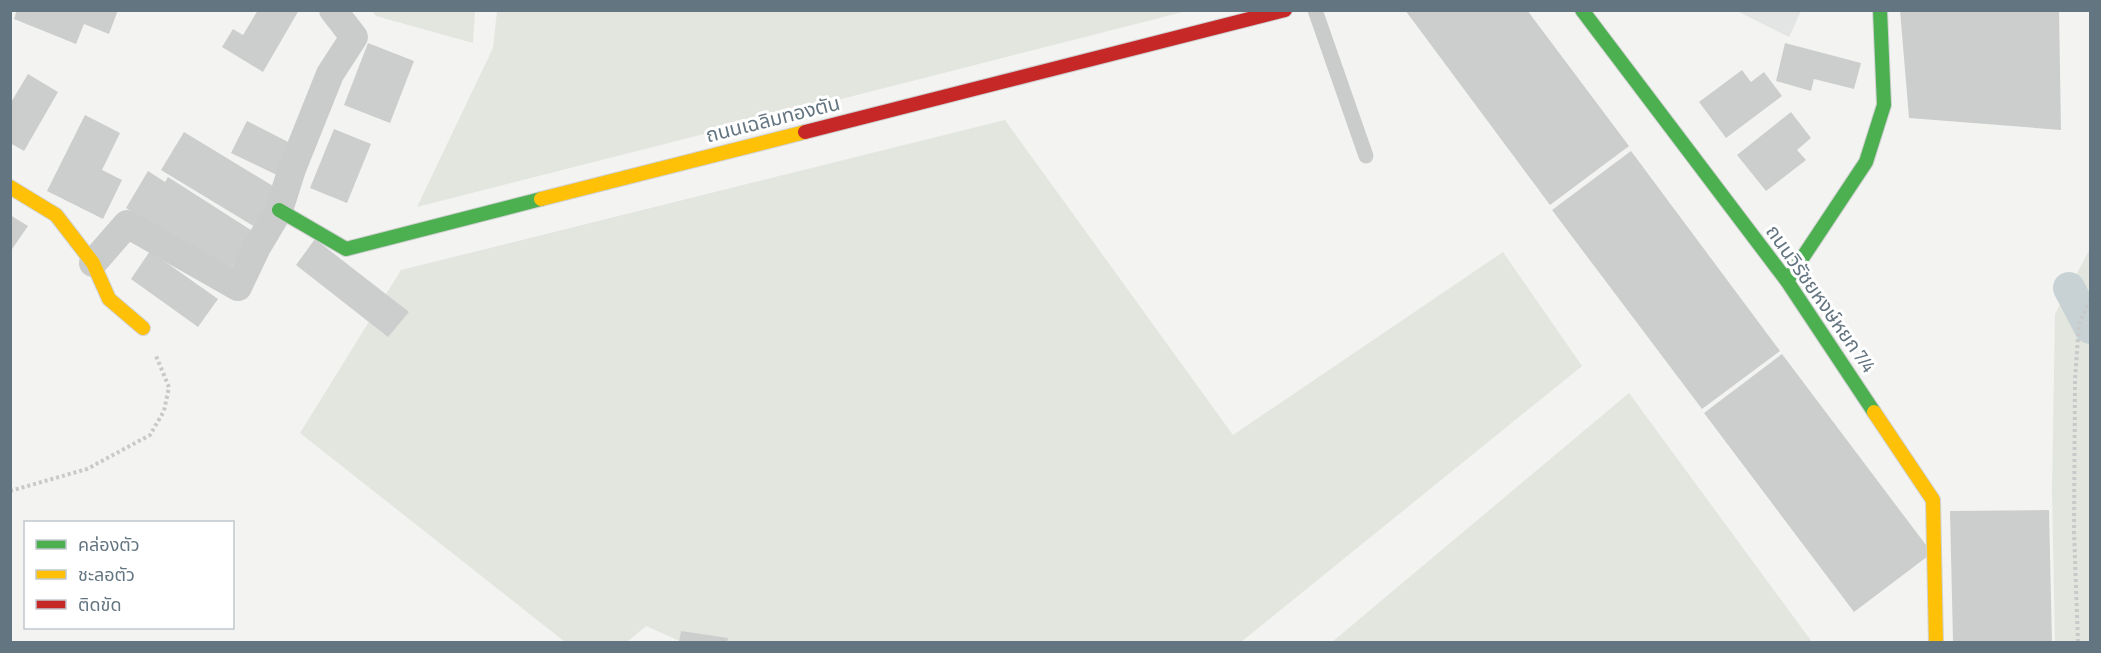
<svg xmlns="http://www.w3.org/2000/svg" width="2101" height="653" font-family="'Sofia Sans Condensed','Noto Sans Thai',sans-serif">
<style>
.built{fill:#e3e5e4}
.green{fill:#e2e6df}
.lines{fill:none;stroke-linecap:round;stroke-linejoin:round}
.canal{stroke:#c8d2d4;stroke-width:32}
.building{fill:#cccece}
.fast-casing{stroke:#d0d1d2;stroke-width:16}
.slow-casing{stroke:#d0d1d2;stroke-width:16}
.jam-casing{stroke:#d0d1d2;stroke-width:16}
.path{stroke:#c8c9c9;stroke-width:4;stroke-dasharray:3 3;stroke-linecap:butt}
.lane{stroke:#cacccc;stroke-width:15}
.street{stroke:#cacccc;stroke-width:28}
.fast{stroke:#4caf50;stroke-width:14}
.slow{stroke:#ffc107;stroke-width:14}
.jam{stroke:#c62828;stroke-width:14}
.labels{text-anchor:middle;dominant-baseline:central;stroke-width:6;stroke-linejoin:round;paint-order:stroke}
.street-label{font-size:20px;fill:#637581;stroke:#fff}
</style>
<rect width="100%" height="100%" fill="#f3f3f1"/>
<path class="built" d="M1737,11h64l-12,26z"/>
<path class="green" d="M372,11h103l-2,32 -97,-27z
M497,11v-1l690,1 -770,196 76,-159z
M1005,120l228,315 270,-183 79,114 -341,276h-559l-36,-16 -19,16h-62l-265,-209 101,-163z
M2090,249v393h-35l-3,-151 3,-177z
M1629,393l183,249h-480z"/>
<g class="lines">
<path class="canal" d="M2069,288l21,40"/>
</g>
<path class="building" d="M17,10h101l-9,24 -25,-10 -8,20 -62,-25z
M258,10h41l-36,62 -41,-25 11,-18 10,6z
M1405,10h122l102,136 -79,59z
M1900,10h159l2,120 -152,-12z
M368,43l46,18 -24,62 -46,-18z
M1785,43l76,20 -7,26 -40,-10 -3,12 -35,-10z
M1742,70l9,12 13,-10 18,24 -56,42 -27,-36z
M28,74l30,18 -34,59 -14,-8v-39z
M1791,112l20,26 -14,12 9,10 -40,31 -29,-36z
M85,115l35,18 -18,37 20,10 -19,39 -56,-28z
M247,121l45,23 -15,31 -46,-22z
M334,129l37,15 -24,59 -37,-15z
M184,132l94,57 -23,38 -94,-57z
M1631,151l149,200 -78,58 -150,-199z
M148,171l17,11 3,-5 86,55 -26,41 -102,-65z
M10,215l18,11 -18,26z
M315,239l94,73 -21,25 -92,-72z
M150,251l68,48 -20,28 -67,-48z
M1782,354l150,199 -78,59 -150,-199z
M2049,510l3,132h-99l-3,-131z
M681,631l47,7 -1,4h-48z"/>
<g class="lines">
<g class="fast-casing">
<path id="fast" d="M1582,10l205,271 87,131
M279,210l67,39 195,-50
M1787,281l79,-119 18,-57 -4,-95"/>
</g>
<g class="slow-casing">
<path id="slow" d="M10,187l46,28 37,48 16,36 34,29
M541,199l264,-67
M1874,412l59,88 3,142"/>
</g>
<g class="jam-casing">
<path id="jam" d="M805,132l480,-122"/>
</g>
<path class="path" d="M10,491l77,-22 63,-34 14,-24 5,-24 -13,-31
M2078,642l-4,-110 1,-153 4,-55 11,-24"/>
<path class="lane" d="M1315,10l51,146"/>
<path class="street" d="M93,263l34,-39 111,63 19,-40 22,-37 13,-41 38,-95 24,-37 -21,-27"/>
<use href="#fast" class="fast"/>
<use href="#slow" class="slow"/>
<use href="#jam" class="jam"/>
</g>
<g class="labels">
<g class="street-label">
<text transform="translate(773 120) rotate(-14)">ถนนเฉลิมทองตัน</text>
<text transform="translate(1820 299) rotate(55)">ถนนวิรัชยหงษ์หยก 7/4</text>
</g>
</g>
<rect width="2101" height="653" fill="none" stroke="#637581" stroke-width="24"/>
<rect x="24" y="521" width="210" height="108" fill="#ffffff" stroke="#c1c8cd" stroke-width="1.5"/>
<rect x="36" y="540" width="30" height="9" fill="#4caf50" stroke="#c1c8cd" stroke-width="1.5"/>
<text x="78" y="551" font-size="18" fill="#637581">คล่องตัว</text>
<rect x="36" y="570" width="30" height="9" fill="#ffc107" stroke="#c1c8cd" stroke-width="1.5"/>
<text x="78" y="581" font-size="18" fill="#637581">ชะลอตัว</text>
<rect x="36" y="600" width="30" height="9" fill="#c62828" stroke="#c1c8cd" stroke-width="1.5"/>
<text x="78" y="611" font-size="18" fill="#637581">ติดขัด</text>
</svg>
